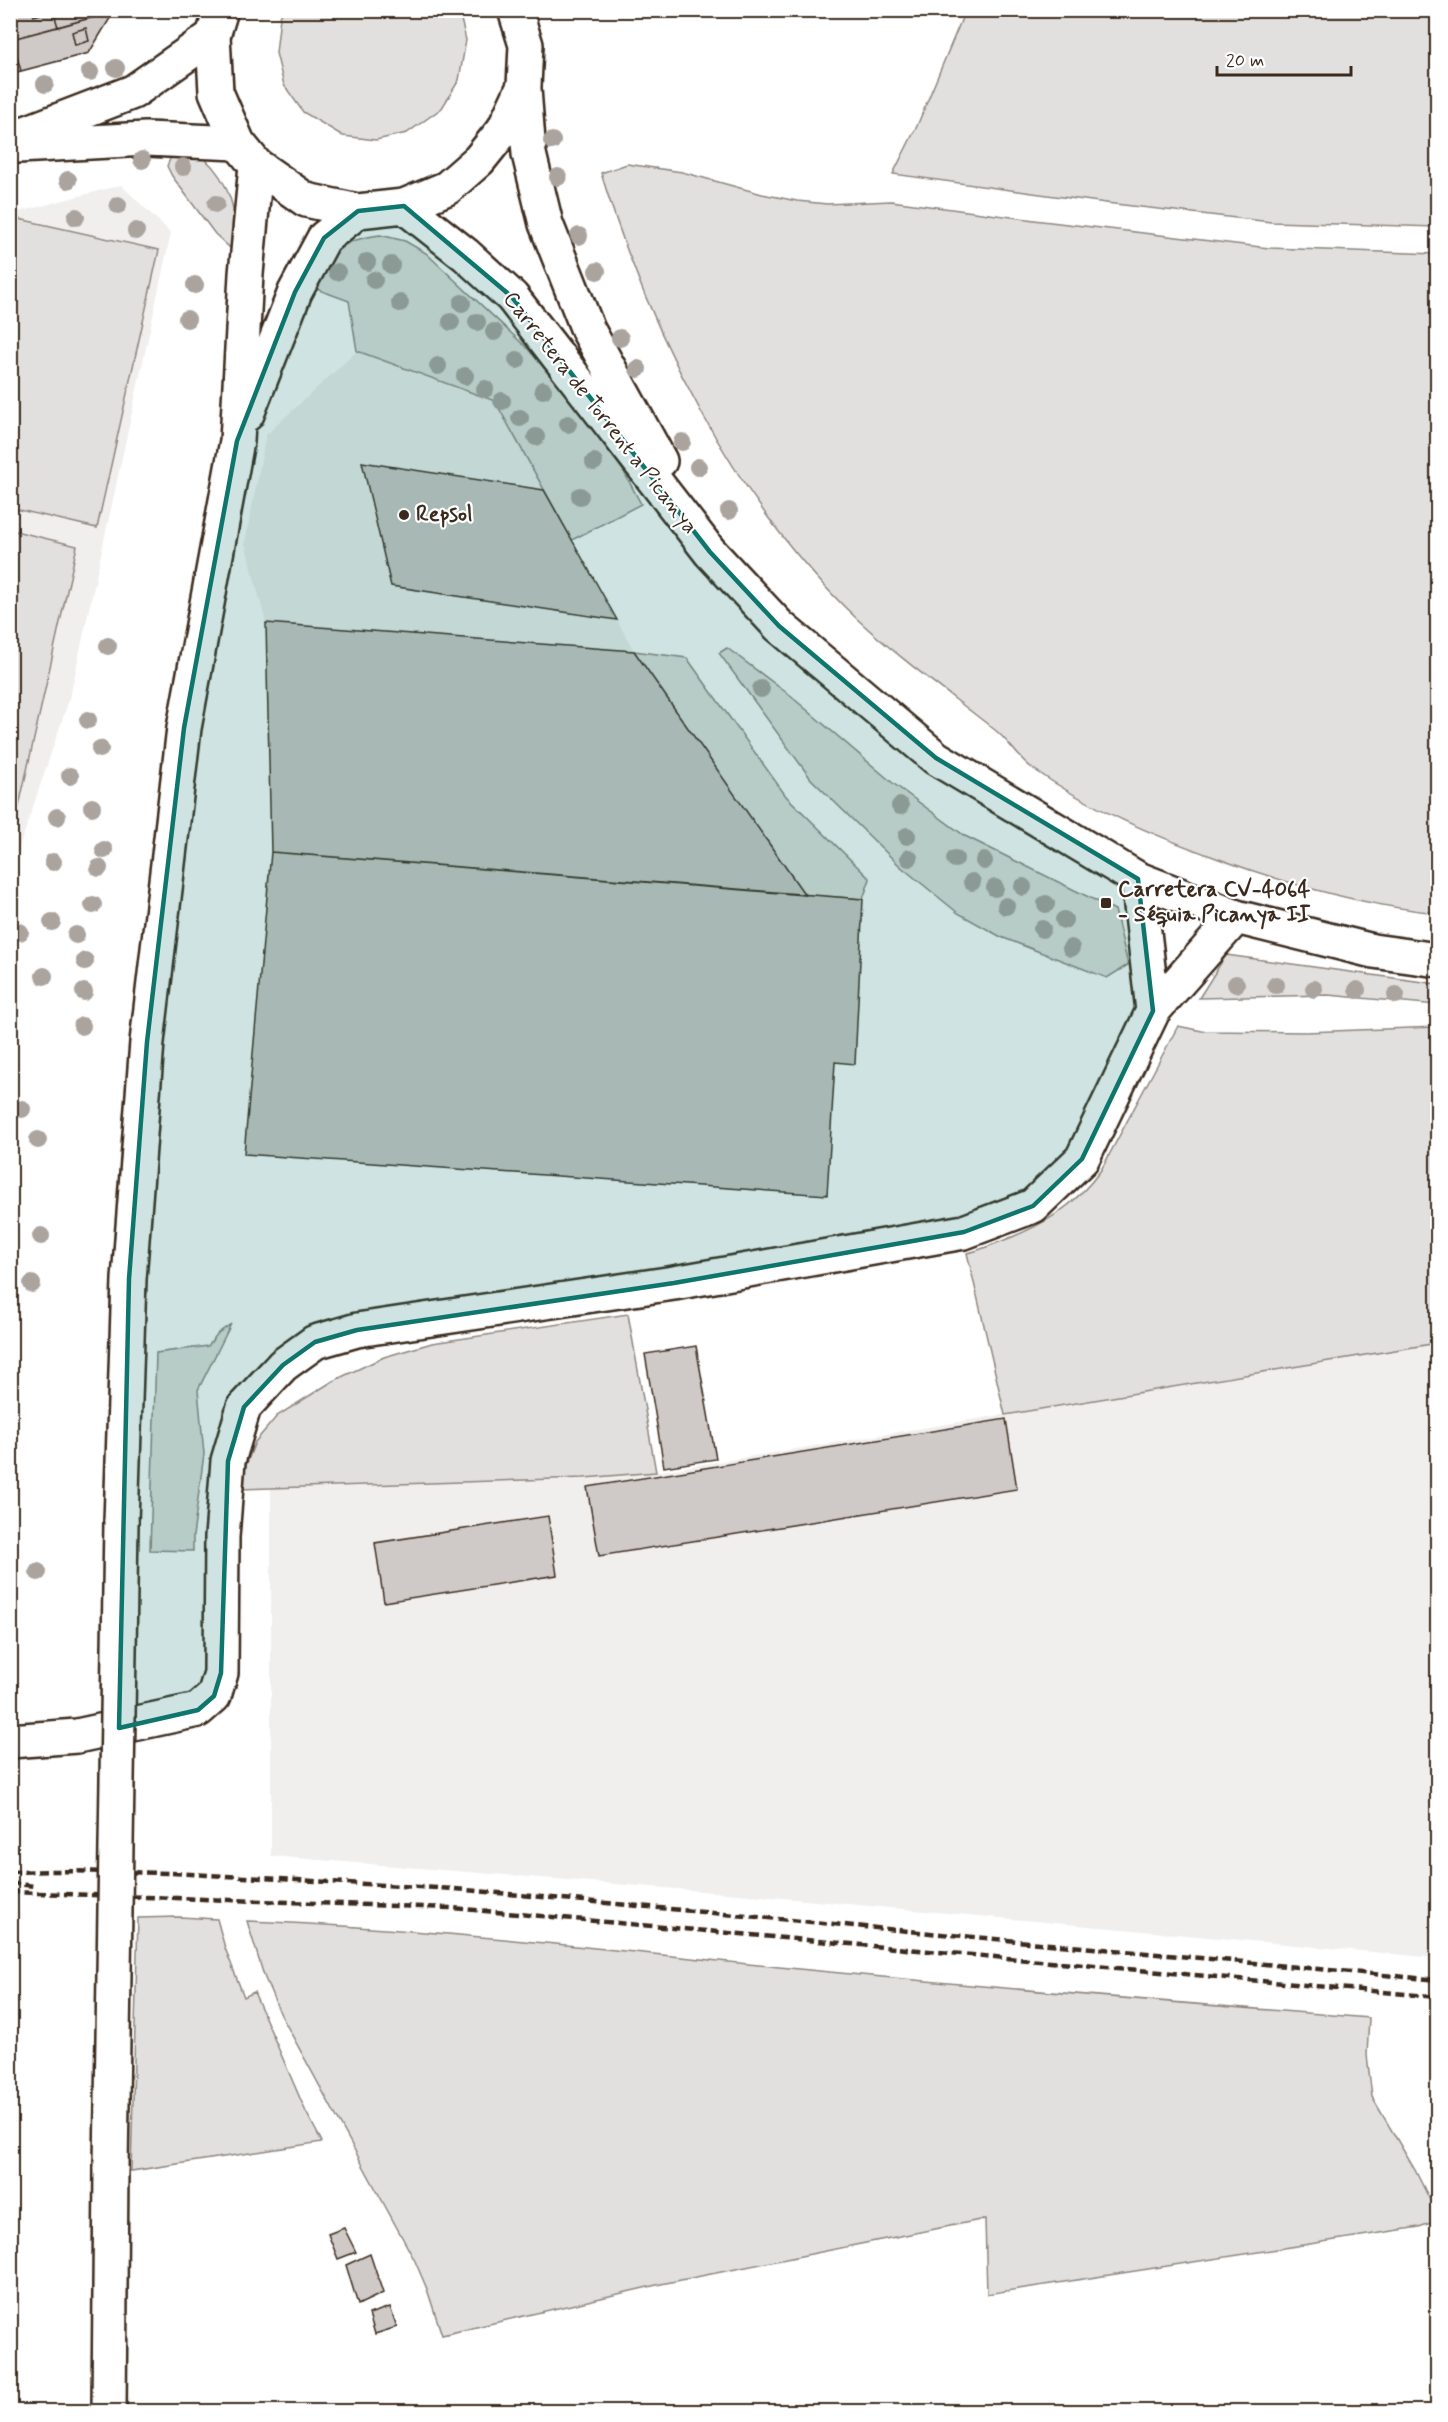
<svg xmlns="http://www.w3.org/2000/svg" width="1448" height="2422" font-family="Mynerve,sans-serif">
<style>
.built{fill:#f1efee}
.green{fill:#e2e0de;stroke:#8e857e;stroke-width:1.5}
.building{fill:#cfcac7;stroke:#3b2a1e;stroke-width:1.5;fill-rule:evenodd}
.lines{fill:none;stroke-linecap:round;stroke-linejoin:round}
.street-casing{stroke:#3b2a1e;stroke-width:38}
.secondary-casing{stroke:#3b2a1e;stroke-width:38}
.street{stroke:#fff;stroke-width:33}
.secondary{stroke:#fff;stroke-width:33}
.rail{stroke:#3b2a1e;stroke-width:4.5;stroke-dasharray:9 4.5;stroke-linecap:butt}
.secondary-bridge-casing{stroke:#3b2a1e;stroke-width:38;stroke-linecap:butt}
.secondary-bridge{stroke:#fff;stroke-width:33}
.tree{fill:#aaa39e}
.marked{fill:#0f766e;fill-opacity:0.2;stroke:#0f766e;stroke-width:4.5;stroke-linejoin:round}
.poi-dot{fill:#3b2a1e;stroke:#fff;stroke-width:2}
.labels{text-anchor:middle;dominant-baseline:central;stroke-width:4.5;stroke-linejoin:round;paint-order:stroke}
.street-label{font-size:22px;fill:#3b2a1e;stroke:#fff}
.poi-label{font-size:22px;font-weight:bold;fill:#3b2a1e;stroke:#fff;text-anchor:start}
</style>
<rect width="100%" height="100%" fill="#fff"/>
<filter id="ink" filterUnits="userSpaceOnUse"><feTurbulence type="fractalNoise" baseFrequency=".0167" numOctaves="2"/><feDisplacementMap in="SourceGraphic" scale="12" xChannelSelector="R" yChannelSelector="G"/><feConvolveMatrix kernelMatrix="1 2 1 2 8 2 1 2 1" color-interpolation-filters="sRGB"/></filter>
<g filter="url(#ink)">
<path class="built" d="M121,185l50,48 -101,464 -59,175v-658z
M357,351l138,50 139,250 -368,-28 -21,-80 21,-108z
M1437,1343v615l-699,-64 -467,-38v-368l313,-10 72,-6z"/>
<path class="green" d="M283,11h176l7,29 -7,40 -17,28 -35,25 -31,7 -33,-4 -40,-24 -19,-27 -8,-32 4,-36z
M965,11h472v216l-166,-5 -165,-19 -213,-29 24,-48z
M177,154l27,4c31,28 31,60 36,99l-25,-23 -43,-58 -5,-10 3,-7z
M627,164l55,8 80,22 35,7 30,3 64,-3 151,20 227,27 168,6v659c-75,-8 -147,-28 -218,-54 -66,-24 -129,-50 -187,-91 -14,-10 -23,-27 -37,-38 -47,-37 -95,-71 -139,-112 -122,-116 -206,-285 -255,-445z
M19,219l140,31 -62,278 -86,-20 -1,-252z
M380,235l25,6 21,12 102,96 60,72 36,51 17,32 -69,36 -77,-139 -138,-50 -8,-50 -38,-14c16,-35 30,-47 69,-52z
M11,530l66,16 -58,260 -9,-2z
M727,648l60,45 107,91 71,52 150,74 13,55 -21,13 -106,-41 -43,-24 -58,-47 -89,-87 -92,-126z
M634,651l53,7 99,138 84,83 -7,20 -58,-4z
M1226,955l211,29v21l-109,-10 -129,3z
M1178,1026l24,5 104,1 131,-5v316l-432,72 -38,-162c12,-2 23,-8 35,-12 42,-16 72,-34 99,-71z
M628,1314l28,158 -72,6 -343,11 4,-21 10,-26 22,-26 56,-35 51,-24 48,-14z
M231,1324l-33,66 6,64 -11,82v15l-43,-1 6,-197 52,-7 10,-13z
M179,1917l38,2 8,29 19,49 10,-5 52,120 16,30 -191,29 7,-253z
M247,1921c184,7 369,30 552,48 190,19 380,34 570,49l-2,37 5,42 43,73 22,44v7l-18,6 -432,67 -2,-75 -324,65 -219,51 -15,-46 -12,-28 -134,-246 -17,-39z"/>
<path class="building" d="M10,10h21l-21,6z
M31,10l3,6 19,-6 5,17 -46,12 -2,-23z
M53,10h45l-4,7 -36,10z
M98,10h17l-26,43 -68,18 -9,-32 82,-22zM86,28l3,13 -14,4 -3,-13z
M86,28l3,13 -14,4 -3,-13z
M10,32l11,39 -11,3z
M362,462l182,28 73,130 -226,-34z
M266,623l368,28 171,244 -534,-43z
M271,852l592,47 -8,165 -20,-2 -8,133 -583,-41z
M696,1346l20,113 -52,8 -19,-113z
M1006,1419l11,70 -418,67 -12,-69z
M548,1516l9,59 -173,27 -9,-59z
M344,2228l12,24 -18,7 -10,-25z
M370,2254l13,39 -25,12 -12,-40z
M390,2307l7,20 -22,7 -6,-20z"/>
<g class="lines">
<g class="street-casing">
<path id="street" d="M10,139l123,-47 80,-56
M18,146l128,-7 92,4
M1138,879l15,132
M10,1741l67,-5 121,-26 16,-14 7,-23 1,-136 6,-76 16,-54 39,-42 32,-23 42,-12 317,-47 290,-51 69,-26 49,-47 71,-148 83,-94"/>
</g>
<g class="secondary-casing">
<path id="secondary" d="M221,10l-8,26 3,56 22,51 18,22 50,35 52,11 46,-5 43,-18 32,-28 25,-31 20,-43 2,-41 -11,-35
M524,89l5,65 17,70 42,106 72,131
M404,206l62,49 46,42 198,255 69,74 157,132 202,121 98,38 137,34 65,9
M247,414l48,-122 29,-54 34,-27
M121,1522l8,-243 18,-237 37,-314 53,-287 9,-167 10,-109
M109,2412l2,-245"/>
</g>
<use href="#street" class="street"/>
<use href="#secondary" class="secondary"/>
<path class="rail" d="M10,1872l46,-1 116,2 283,16 983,91
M10,1883l24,3
M10,1892l442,16 986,89"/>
<g class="secondary-bridge-casing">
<path id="secondary-bridge" d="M111,2167l10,-645"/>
</g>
<use href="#secondary-bridge" class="secondary-bridge"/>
</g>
<g class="tree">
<circle cx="116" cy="68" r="9"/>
<circle cx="90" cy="72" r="9"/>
<circle cx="45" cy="84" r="9"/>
<circle cx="552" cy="141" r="9"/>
<circle cx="142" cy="160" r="9"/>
<circle cx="183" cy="167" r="9"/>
<circle cx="558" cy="177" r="9"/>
<circle cx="68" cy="180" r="9"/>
<circle cx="216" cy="204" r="9"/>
<circle cx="118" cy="205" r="9"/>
<circle cx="76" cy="217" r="9"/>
<circle cx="136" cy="231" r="9"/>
<circle cx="579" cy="236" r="9"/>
<circle cx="367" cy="262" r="9"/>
<circle cx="391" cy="265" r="9"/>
<circle cx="597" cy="271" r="9"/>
<circle cx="337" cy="272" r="9"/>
<circle cx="374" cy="280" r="9"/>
<circle cx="195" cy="285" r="9"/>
<circle cx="400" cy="303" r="9"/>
<circle cx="462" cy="303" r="9"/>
<circle cx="187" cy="319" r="9"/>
<circle cx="451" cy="322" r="9"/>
<circle cx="477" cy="322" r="9"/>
<circle cx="494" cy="332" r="9"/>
<circle cx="620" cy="338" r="9"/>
<circle cx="517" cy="360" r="9"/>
<circle cx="438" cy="366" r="9"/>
<circle cx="638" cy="369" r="9"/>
<circle cx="465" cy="376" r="9"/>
<circle cx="485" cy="389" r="9"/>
<circle cx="543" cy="390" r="9"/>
<circle cx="502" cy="401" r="9"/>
<circle cx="520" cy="418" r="9"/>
<circle cx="568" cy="424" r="9"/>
<circle cx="536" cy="437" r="9"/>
<circle cx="682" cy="442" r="9"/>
<circle cx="594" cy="462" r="9"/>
<circle cx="698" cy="467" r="9"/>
<circle cx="580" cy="496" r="9"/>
<circle cx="729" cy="511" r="9"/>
<circle cx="108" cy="646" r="9"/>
<circle cx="761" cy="689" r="9"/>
<circle cx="88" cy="720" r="9"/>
<circle cx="100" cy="749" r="9"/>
<circle cx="70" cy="776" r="9"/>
<circle cx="900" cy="806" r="9"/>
<circle cx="92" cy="807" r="9"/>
<circle cx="57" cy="817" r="9"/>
<circle cx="907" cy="836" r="9"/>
<circle cx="104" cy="850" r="9"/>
<circle cx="909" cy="858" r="9"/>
<circle cx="955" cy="859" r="9"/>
<circle cx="984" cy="861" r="9"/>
<circle cx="53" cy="862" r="9"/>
<circle cx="99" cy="868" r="9"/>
<circle cx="972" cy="882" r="9"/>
<circle cx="1023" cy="887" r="9"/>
<circle cx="995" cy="888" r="9"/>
<circle cx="1046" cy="904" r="9"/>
<circle cx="93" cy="905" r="9"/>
<circle cx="1006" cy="906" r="9"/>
<circle cx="1064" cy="920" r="9"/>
<circle cx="52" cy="922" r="9"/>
<circle cx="1042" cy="929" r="9"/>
<circle cx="20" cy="932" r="9"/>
<circle cx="76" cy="935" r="9"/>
<circle cx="1071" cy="948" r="9"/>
<circle cx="85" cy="961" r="9"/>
<circle cx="44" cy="976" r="9"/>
<circle cx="1236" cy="984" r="9"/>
<circle cx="1276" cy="985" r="9"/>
<circle cx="1314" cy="989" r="9"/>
<circle cx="1357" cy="990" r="9"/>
<circle cx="84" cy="992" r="9"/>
<circle cx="1396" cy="995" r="9"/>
<circle cx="82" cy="1026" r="9"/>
<circle cx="22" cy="1109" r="9"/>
<circle cx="38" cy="1140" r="9"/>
<circle cx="41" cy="1236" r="9"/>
<circle cx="32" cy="1284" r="9"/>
<circle cx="38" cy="1572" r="9"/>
</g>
</g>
<path class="marked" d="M404,206l108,91 198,255 69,74 157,132 202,121 15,132 -71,148 -49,47 -69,26 -290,51 -317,47 -42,12 -32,23 -39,42 -16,54 -7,212 -7,23 -16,14 -79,18 10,-449 18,-237 37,-314 53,-287 58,-149 29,-54 34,-27z"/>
<g class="poi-dot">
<circle cx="404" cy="515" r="6"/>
<rect x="1100" y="897" width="12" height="12" rx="3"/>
</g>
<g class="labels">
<g class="street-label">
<text transform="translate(600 413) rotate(52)">Carretera de Torrent a Picanya</text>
</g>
<g class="poi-label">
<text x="416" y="515">Repsol</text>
<text x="1118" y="890">Carretera CV-4064<tspan x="1118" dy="25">- Séquia Picanya II</tspan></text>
</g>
</g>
<rect width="1448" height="2422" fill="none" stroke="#fff" stroke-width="36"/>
<rect x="18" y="18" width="1412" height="2386" fill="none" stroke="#3b2a1e" stroke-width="2" filter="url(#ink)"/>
<path d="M1217 66v9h134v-9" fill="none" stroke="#3b2a1e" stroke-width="3"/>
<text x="1226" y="66" font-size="18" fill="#3b2a1e" stroke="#ffffff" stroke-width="4.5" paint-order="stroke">20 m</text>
</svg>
